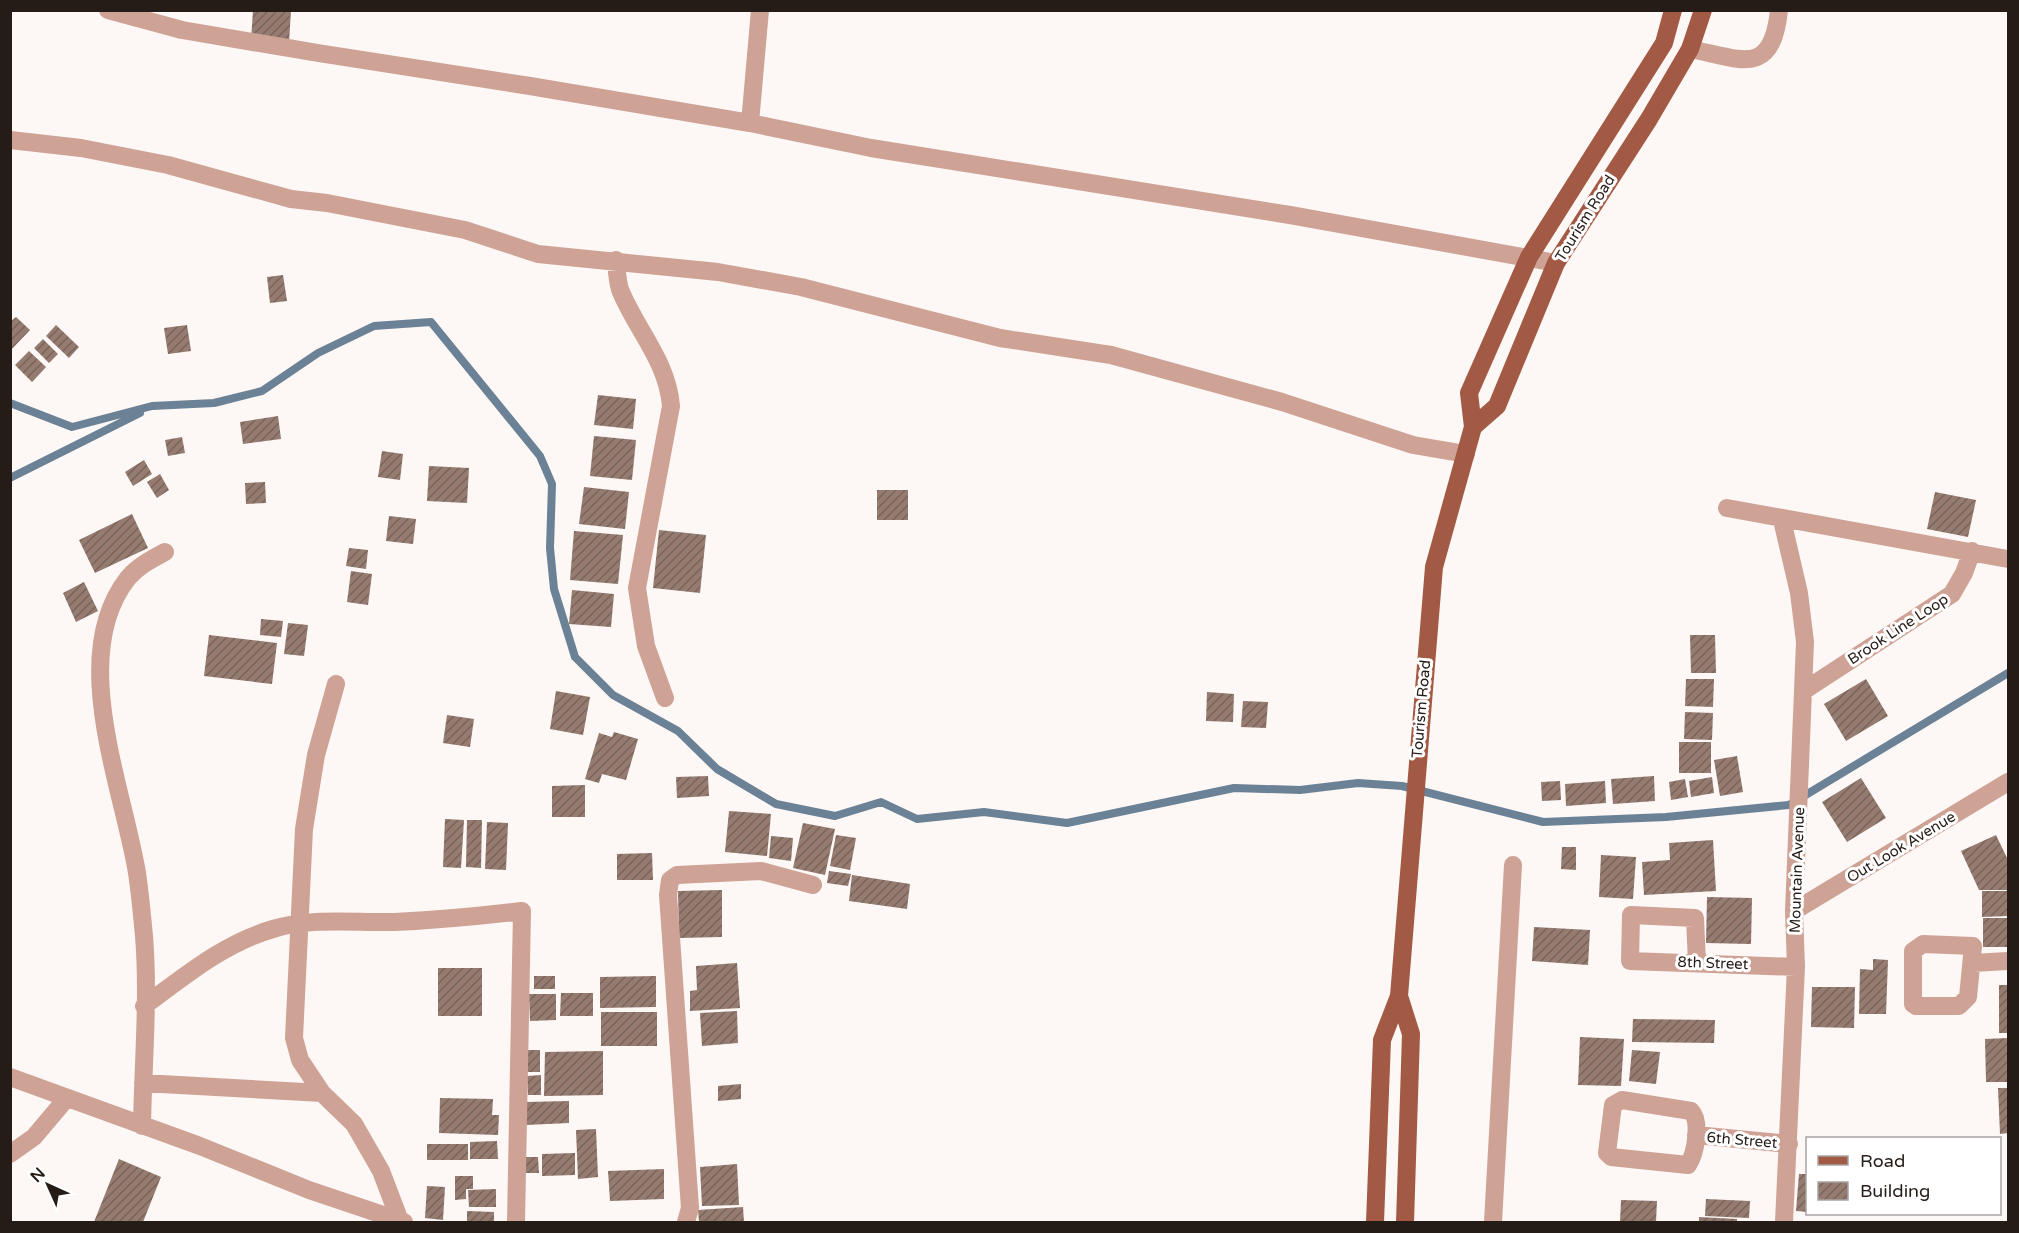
<svg xmlns="http://www.w3.org/2000/svg" width="2019" height="1233" font-family="'Varela Round',sans-serif">
<style>
.lines{fill:none;stroke-linecap:round;stroke-linejoin:round}
.stream{stroke:#6b8195;stroke-width:8}
.building{fill:url(#building-hatch)}
.minor{stroke:#cea396;stroke-width:18}
.major{stroke:#a35a44;stroke-width:18}
.labels{text-anchor:middle;dominant-baseline:central;stroke-width:6;stroke-linejoin:round;paint-order:stroke}
.street-label{font-size:15px;fill:#261c17;stroke:#fff}
</style>
<defs>
<pattern id="building-hatch" width="6" height="6" patternUnits="userSpaceOnUse" patternTransform="scale(1.5)"><rect width="6" height="6" fill="#957b70"/><path d="M-1 1l2-2M0 6l6-6M5 7l2-2" fill="none" stroke="#79645b"/></pattern>
</defs>
<rect width="100%" height="100%" fill="#fdf7f5"/>
<g class="lines">
<path class="stream" d="M10,403l62,24 80,-21 62,-3 48,-12 56,-38 56,-27 57,-4 109,134 12,28 -2,64 4,41 21,68 38,38 65,36 39,38 59,35 59,12 46,-14 36,17 67,-7 83,11 167,-35 66,2 58,-7 44,3 141,36 123,-5 123,-12 219,-132
M10,478l130,-65"/>
</g>
<path class="building" d="M253,10h38l-2,33 -38,-2z
M283,275l4,26 -17,2 -3,-26z
M16,317l14,13 -20,21v-29z
M56,325l23,22 -10,11 -23,-22z
M187,325l4,26 -23,3 -4,-26z
M43,339l15,15 -9,9 -15,-15z
M29,351l17,16 -14,15 -17,-17z
M598,395l38,4 -3,30 -39,-4z
M278,416l3,23 -38,5 -3,-22z
M594,436l42,4 -4,40 -42,-4z
M182,437l3,16 -17,3 -3,-16z
M382,451l21,3 -3,26 -22,-3z
M144,460l8,14 -19,12 -8,-14z
M429,466l40,2 -2,35 -40,-2z
M160,474l9,16 -12,8 -10,-16z
M265,482l1,21 -20,1 -1,-21z
M584,487l45,5 -4,37 -46,-5z
M877,490h31v30h-31z
M1935,492l41,8 -8,37 -41,-8z
M132,514l16,34 -53,25 -16,-33z
M389,516l27,3 -3,25 -27,-3z
M659,530l47,5 -6,58 -47,-5z
M574,531l49,4 -5,49 -48,-4z
M349,548l19,2 -2,19 -20,-3z
M351,571l21,3 -4,31 -21,-3z
M84,582l14,29 -22,11 -13,-29z
M572,590l42,4 -3,33 -42,-3z
M261,619l22,2 -2,16 -21,-2z
M288,623l20,2 -4,31 -20,-2z
M209,635l68,8 -5,41 -68,-8z
M1690,635h25l1,38h-25z
M1686,679h28l-1,28 -28,-1z
M1866,679l22,37 -42,25 -22,-37z
M556,691l34,6 -7,38 -33,-6z
M1207,692l27,2 -1,28 -27,-1z
M1243,701l25,1 -2,26 -25,-1z
M1685,712l28,1 -1,27 -28,-1z
M447,715l27,4 -4,28 -27,-4z
M614,732l24,7 -12,41 -24,-6 -3,9 -14,-4 14,-46 13,4z
M1679,742h32v31h-32z
M1737,756l6,36 -23,4 -6,-36z
M708,776l1,20 -32,2 -1,-21z
M1654,776l1,25 -42,3 -2,-25z
M1712,777l2,16 -23,4 -2,-16z
M1861,778l25,40 -39,24 -25,-40z
M1685,779l3,18 -17,3 -2,-18z
M1560,781l1,19 -19,1 -1,-19z
M1605,781l1,22 -40,3 -1,-22z
M585,785v32h-33v-31z
M729,811l42,3 -4,42 -42,-4z
M445,819l19,1 -3,48 -18,-1z
M467,820h15l-1,48 -15,-1z
M487,822l21,1 -2,47 -21,-1z
M803,823l32,6 -10,46 -32,-7z
M836,835l20,3 -6,32 -20,-4z
M1996,835l12,25v30h-29l-18,-39z
M771,836l22,2 -2,23 -22,-3z
M1713,840l3,51 -72,4 -2,-33 28,-2 -1,-17z
M1562,847h14v23l-15,-1z
M652,853l1,27h-36v-26z
M1601,855l35,2 -3,42 -34,-2z
M829,871l22,3 -3,12 -21,-3z
M852,875l58,9 -3,25 -58,-8z
M722,890v47l-43,1 -1,-47z
M1982,891h26v25l-26,1z
M1707,897l45,1 -1,46 -45,-1z
M1983,918h25v29h-25z
M1534,927l56,3 -2,35 -56,-4z
M1873,959l15,1 -2,54h-27l1,-45 13,1z
M737,963l3,45 -50,3v-20l7,-1 -1,-24z
M438,968h44v48h-44z
M534,976h21v13h-21z
M656,976v31l-56,1v-31z
M1999,985h9v48h-9z
M1812,987h43l-1,41 -43,-1z
M561,993h32v23h-33z
M529,994h27v26l-26,1z
M737,1011l1,32 -36,3 -2,-33z
M601,1012h56v34h-56z
M1633,1019l82,1 -1,23 -82,-1z
M1580,1037l44,2 -3,47 -43,-1z
M2008,1038v44h-22l-1,-43z
M527,1050h13v22h-13z
M1632,1050l28,2 -4,32 -27,-3z
M603,1051v44l-59,1 1,-44z
M541,1075v20h-13l-1,-19z
M741,1084v15l-23,2v-15z
M1998,1088h10v45l-8,1z
M440,1098l53,1 -1,16h7l-1,20 -59,-2z
M569,1101v22l-43,2v-23z
M596,1129l2,48 -20,2 -2,-49z
M497,1141l1,18h-28v-17z
M427,1144h41v16h-41z
M575,1153v22l-33,1v-22z
M523,1157h15l1,16h-15z
M119,1159l42,18 -18,45h-49z
M737,1164l2,41 -37,1 -2,-39z
M664,1169v30l-54,2 -2,-30z
M1799,1174h9v38l-12,-1z
M455,1176h18v13h-7v10l-11,1z
M427,1186l18,1 -2,33 -18,-2z
M496,1189v18h-27l-1,-17z
M1706,1199l44,2 -1,17 -44,-2z
M1621,1200l36,1 -1,21h-36z
M743,1207l1,15h-45l-1,-12z
M467,1211l27,1v10h-27z
M1699,1217l38,2v3h-38z"/>
<g class="lines">
<path class="minor" d="M108,10l74,20 136,23 212,33 220,37 121,25 419,67 266,48
M1690,49c51,10 82,29 89,-39
M750,123l10,-113
M10,140l71,8 87,17 123,34 36,4 138,27 73,24 180,18 83,15 199,51 111,17 171,47 131,43 53,9
M616,260c1,10 1,23 5,32 17,40 46,69 50,114l-34,182 9,58 19,52
M1727,508l281,51
M1782,520l17,73 6,49 -11,269 2,56 -12,255
M336,684l-20,71 -12,74 -10,209 6,22 22,33 32,31 27,47 19,50
M1805,690l147,-96 12,-21 8,-22
M1794,911l214,-129
M1923,944l50,2 -5,51 -9,9h-43l-3,-2v-53z
M1697,963l-2,-45 -64,-3 -1,46 166,6
M1973,963l35,-2
M144,1006c41,-30 80,-63 129,-77 39,-12 82,-6 122,-7 43,-2 85,-6 127,-11l-6,311
M10,1077l190,69 109,44 95,32
M143,1083l179,10
M1622,1100l69,11c10,10 5,42 -3,54l-77,-8 -4,-4 6,-48z
M142,1126c1,-62 7,-128 2,-190 -2,-21 -4,-43 -7,-63 -14,-86 -70,-218 -9,-295 10,-12 24,-19 37,-26
M1696,1135l93,9
M10,1154l24,-17 32,-38
M686,1222l4,-14 -22,-313 2,-15 7,-5 84,-4 52,14
M1493,1222l20,-357"/>
<path class="major" d="M1473,427l24,-21 59,-143 93,-144 41,-70 13,-39
M1399,996l12,38 -6,188
M1375,1222l7,-182 17,-44 35,-429 39,-140 -4,-34 60,-136 135,-214 9,-33"/>
</g>
<g class="labels">
<g class="street-label">
<text transform="translate(1585 218) rotate(-58)">Tourism Road</text>
<text transform="translate(1898 629) rotate(-33)">Brook Line Loop</text>
<text transform="translate(1421 709) rotate(-85)">Tourism Road</text>
<text transform="translate(1901 847) rotate(-31)">Out Look Avenue</text>
<text transform="translate(1797 870) rotate(-88)">Mountain Avenue</text>
<text transform="translate(1713 963) rotate(2)">8th Street</text>
<text transform="translate(1742 1140) rotate(5)">6th Street</text>
</g>
</g>
<rect width="2019" height="1233" fill="none" stroke="#261c17" stroke-width="24"/>
<rect x="1806" y="1137" width="195" height="78" fill="#ffffff" stroke="#a8a4a2" stroke-width="1.5"/>
<rect x="1818" y="1156" width="30" height="9" fill="#a35a44" stroke="#a8a4a2" stroke-width="1.5"/>
<text x="1860" y="1167" font-size="18" fill="#261c17">Road</text>
<rect x="1818" y="1182" width="30" height="18" fill="url(#building-hatch)" stroke="#a8a4a2" stroke-width="1.5"/>
<text x="1860" y="1197" font-size="18" fill="#261c17">Building</text>
<g transform="translate(48 1185) rotate(315)" stroke="#ffffff" stroke-width="4.5" paint-order="stroke">
<path d="M0-4.5L10 22L0 15L-10 22Z" fill="#261c17"/>
<text y="-9" font-size="16" font-weight="bold" text-anchor="middle" fill="#261c17">N</text>
</g>
</svg>
